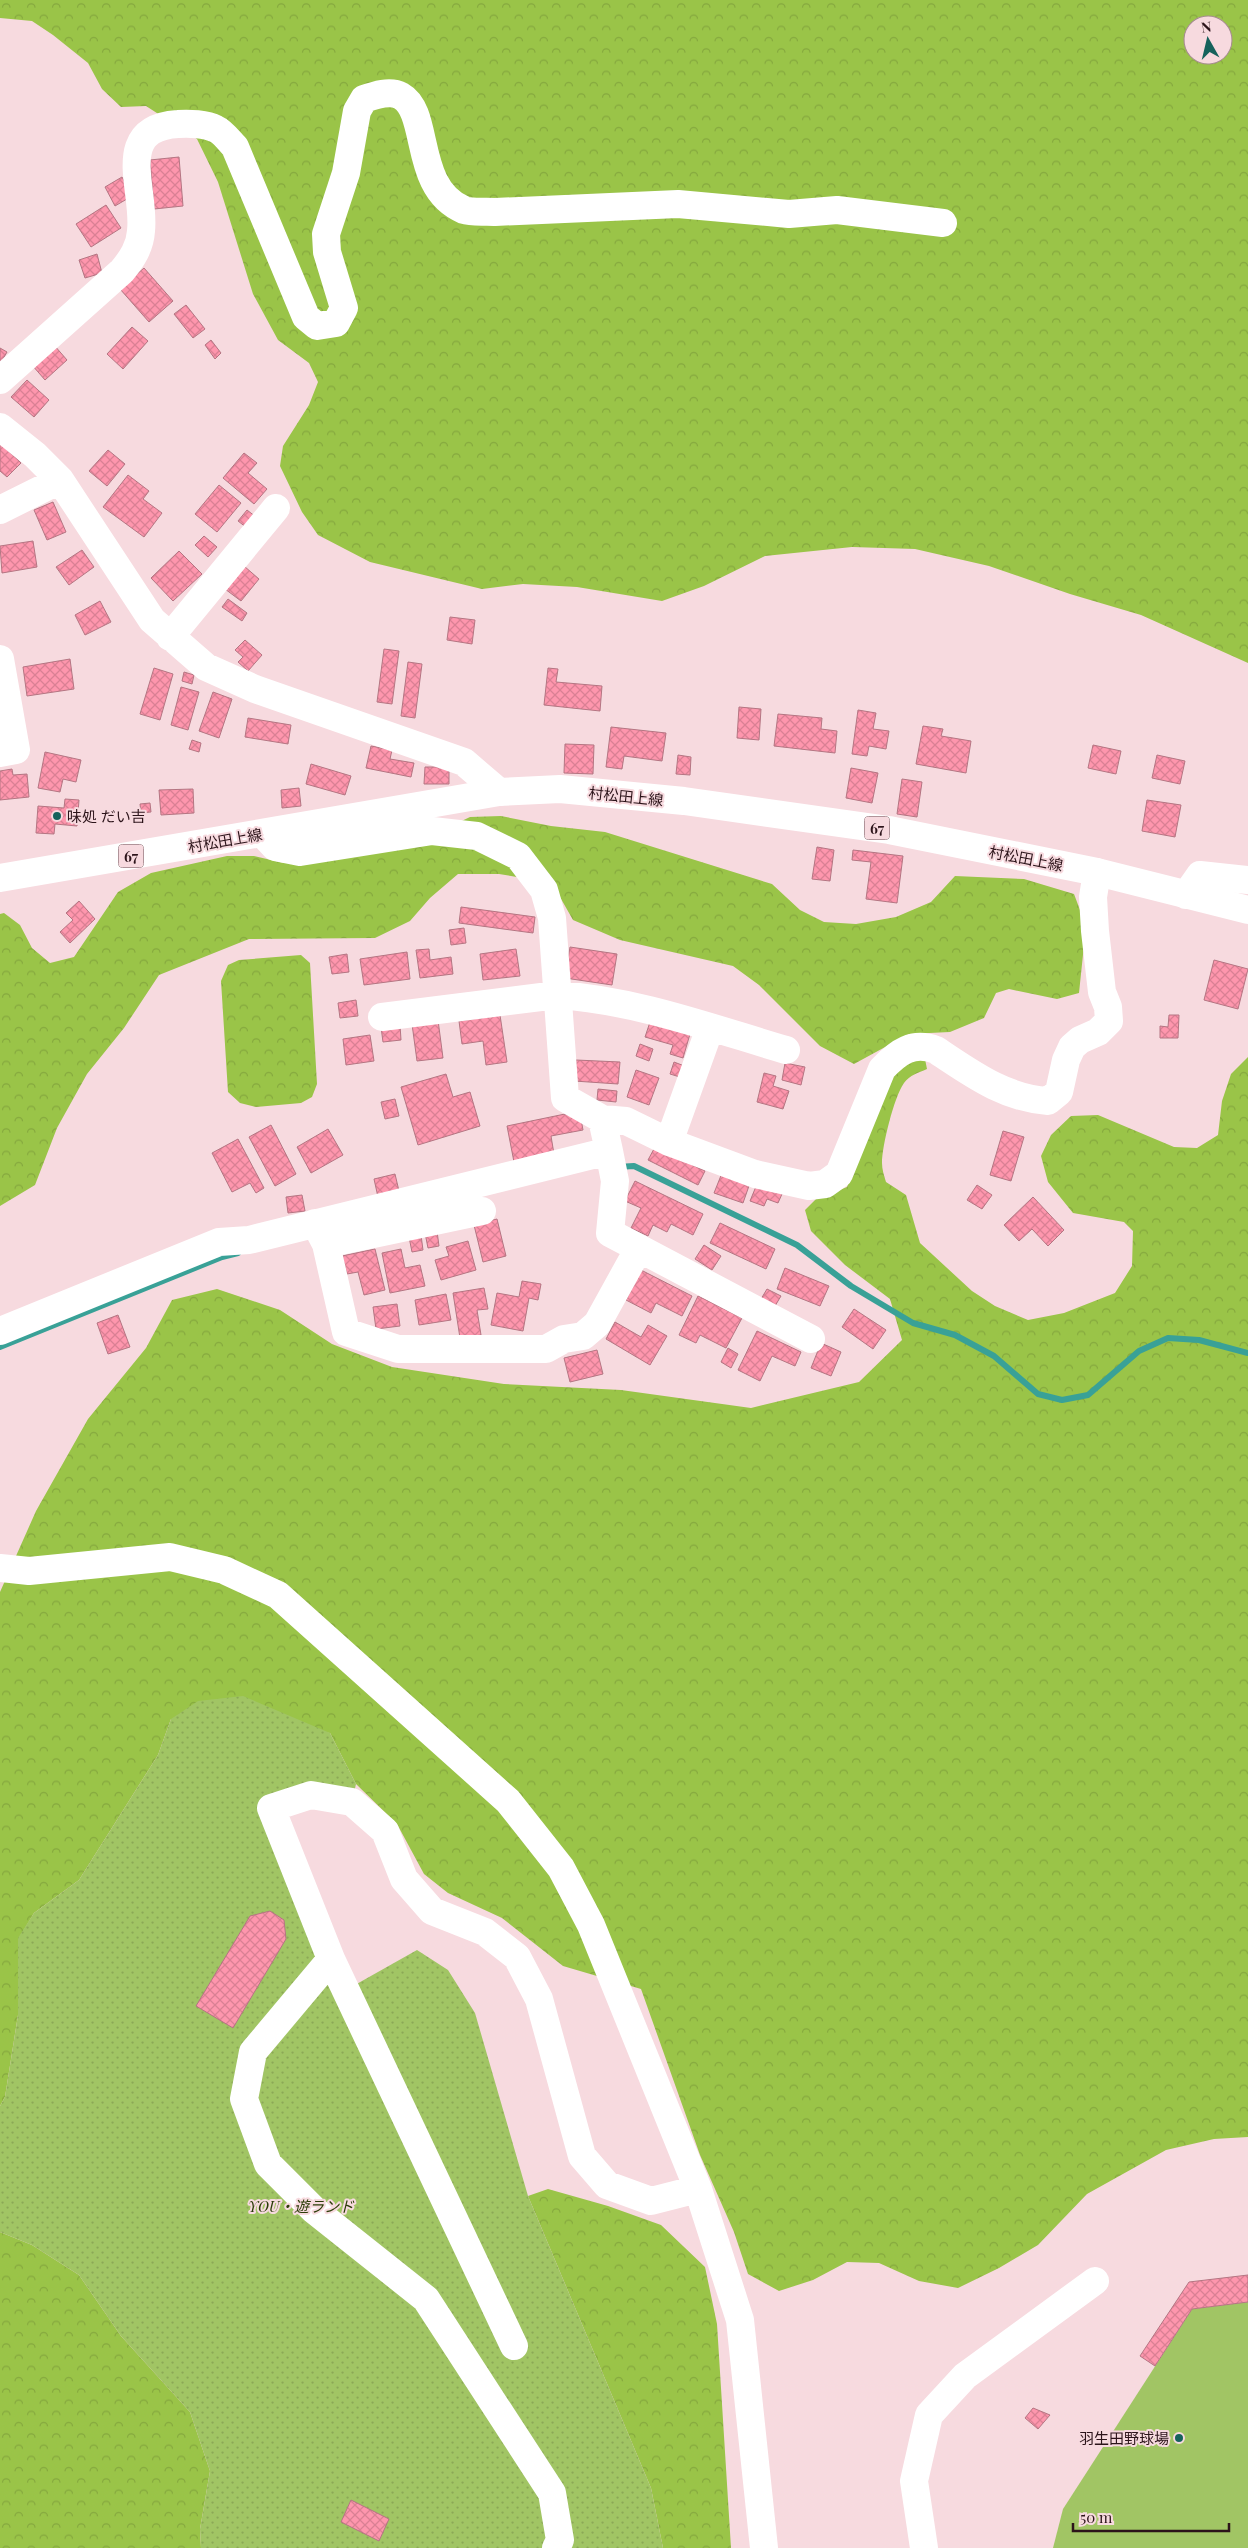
<svg xmlns="http://www.w3.org/2000/svg" width="1248" height="2548" font-family="'Playfair Display','Noto Sans JP',serif">
<style>
.grass{fill:#a1c564}
.forest{fill:url(#forest-crowns);fill-rule:evenodd}
.park{fill:url(#park-dots)}
.lines{fill:none;stroke-linecap:round;stroke-linejoin:round}
.stream{stroke:#39a197;stroke-width:6}
.building{fill:url(#building-cross-hatch);stroke:#b47582}
.minor{stroke:#fff;stroke-width:28}
.major{stroke:#fff;stroke-width:28}
.poi-dot{fill:#16625c;stroke:#f7dadf;stroke-width:2}
.labels{text-anchor:middle;dominant-baseline:central;stroke-width:4;stroke-linejoin:round;paint-order:stroke}
.shield{fill:#f7dadf;stroke:#694f55;stroke-width:1}
.shield-label{font-size:14px;font-weight:bold;fill:#2c141a}
.street-label{font-size:15px;fill:#2c141a;stroke:#f7dadf}
.poi-label{font-size:15px;fill:#2c141a;stroke:#f7dadf;text-anchor:start}
.park-label{font-size:15px;font-style:italic;fill:#2c3c09;stroke:#f7dadf}
</style>
<defs>
<pattern id="forest-crowns" width="20" height="18" patternUnits="userSpaceOnUse" patternTransform="scale(1.25)"><rect width="20" height="18" fill="#9ac448"/><path d="M2 6a3 3 0 1 1 6 0M12 15a3 3 0 1 1 6 0" fill="none" stroke="#85a83e"/></pattern>
<pattern id="park-dots" width="8" height="8" patternUnits="userSpaceOnUse" patternTransform="scale(1.25)"><rect width="8" height="8" fill="#a1c564"/><path d="M2 2h.1M6 6h.1" fill="none" stroke="#8ba856" stroke-width="1.8" stroke-linecap="round"/></pattern>
<pattern id="building-cross-hatch" width="8" height="8" patternUnits="userSpaceOnUse" patternTransform="scale(1.25)"><rect width="8" height="8" fill="#fe96ad"/><path d="M0 0l8 8M0 8l8-8" fill="none" stroke="#da8094"/></pattern>
</defs>
<rect width="100%" height="100%" fill="#f7dadf"/>
<path class="grass" d="M1248,2302v246h-195l10,-39 129,-200z"/>
<path class="forest" d="M0,0h1248v663l-107,-48 -71,-21 -81,-28 -74,-17 -63,-2 -87,9 -61,30 -42,15 -85,-14 -54,-3 -41,5 -112,-27 -52,-27 -16,-23 -22,-46 3,-20 26,-41 9,-23 -9,-19 -31,-23 -25,-46 -35,-112 -21,-43 -51,-33 -25,1 -19,-18 -14,-26 -35,-28 -21,-14 -32,-3zM1193,25h30v30h-30z
M501,816l50,10 54,6 167,52 28,26 24,12 32,2 40,-7 35,-15 24,-26 69,3 50,15 12,32 -7,67 -22,6 -48,-10 -13,4 -12,25 -34,14 -41,2 -55,30 -34,-18 -61,-61 -26,-19 -113,-26 -47,-20 -21,-37 -53,-9h-41l-28,24 -20,23 -35,17 -126,1 -90,36 -35,53 -37,46 -30,54 -22,57 -35,21v-292l4,-1 16,12 12,23 18,15 24,-6 44,-65 33,-19 76,-17h27l30,7 125,-17 61,-29z
M301,955l9,8 7,121 -5,13 -11,6 -45,4 -16,-4 -12,-11 -7,-111 7,-16 11,-5z
M1248,1057v1080l-34,2 -48,11 -79,44 -49,51 -39,23 -41,20 -39,-7 -40,-18 -32,-1 -34,18 -34,11 -31,-17 -14,-42 -34,-77 -59,-166 -78,-23 -61,-48 -54,-25 -24,-19 -27,-50 -41,-40 -26,-51 -159,-14 -13,36 -79,125 -45,33 -15,25 -1,77 -13,82 -5,9v-514l36,-81 52,-92 58,-71 26,-48 45,-11 63,21 52,34 60,23 112,17 117,6 130,18 108,-26 43,-42 -12,-41 -45,-34 -34,-34 -6,-21 11,-11 31,-12 40,-113 14,-14 24,-1 2,10c-9,4 -17,6 -23,14 -10,14 -22,63 -22,80 0,6 2,13 4,19l20,13 14,48 52,48 23,15 33,14 36,-7 51,-20 17,-27 1,-35 -9,-9 -51,-9 -25,-31 -7,-26 10,-21 20,-19 27,-1 76,32 23,1 21,-13 4,-34 9,-27z
M548,2189l60,17 53,19 44,42 12,57 14,224h-68l-12,-60 -123,-292z
M0,2232l32,13 47,30 42,61 69,76 20,59 -10,58 1,19h-201z"/>
<path class="park" d="M243,1696l87,37 26,51 -4,18 -81,6 75,182 71,-40 31,20 27,43 53,183 123,292 12,60h-462l-1,-19 10,-58 -20,-59 -69,-76 -42,-61 -47,-30 -32,-13v-126l5,-9 13,-82v-77l16,-25 45,-33 79,-125 13,-36 27,-18z"/>
<g class="lines">
<path class="stream" d="M617,1167l17,-1 163,79 54,41 62,37 42,12 39,21 44,38 24,6 26,-5 51,-44 29,-13 31,2 49,13
M0,1347l222,-90 16,-4"/>
</g>
<path class="building" d="M179,157l4,49 -29,3 -4,-49z
M122,177l10,19 -17,10 -10,-19z
M106,205l15,23 -30,19 -15,-23z
M97,254l5,19 -17,5 -6,-18z
M144,268l29,33 -24,21 -29,-33z
M186,305l19,24 -12,9 -19,-24z
M132,327l16,14 -25,28 -16,-15z
M211,340l10,13 -6,6 -10,-14z
M54,345l13,15 -22,20 -13,-15z
M0,348l7,4 -7,12z
M27,380l22,20 -15,17 -23,-20z
M0,443l21,20 -14,14 -7,-6z
M108,450l17,14 -18,22 -18,-15z
M244,453l13,10 -9,10 19,16 -13,15 -31,-26z
M128,475l21,16 -6,8 19,14 -18,24 -41,-30z
M219,485l22,18 -24,29 -22,-18z
M53,502l13,30 -19,8 -13,-30z
M247,510l9,7 -9,11 -9,-7z
M204,536l13,11 -9,10 -13,-12z
M33,541l4,26 -35,6 -2,-27z
M82,550l12,17 -25,18 -13,-18z
M179,551l23,23 -29,27 -22,-23z
M244,566l15,13 -18,22 -16,-12z
M228,599l19,14 -5,8 -20,-14z
M100,601l11,21 -26,13 -10,-20z
M450,617l25,3 -3,24 -25,-4z
M245,640l17,15 -14,16 -10,-9 5,-5 -8,-7z
M384,649l15,2 -7,53 -15,-2z
M70,659l4,30 -47,7 -4,-29z
M408,662l14,2 -7,54 -14,-2z
M154,668l19,6 -13,46 -20,-6z
M548,668l10,1 -2,13 46,4 -2,25 -56,-6z
M184,672l10,3 -2,9 -10,-3z
M181,687l18,5 -11,38 -17,-5z
M213,692l19,7 -13,39 -20,-7z
M739,707l22,2 -2,31 -22,-2z
M858,710l18,3 -3,16 16,2 -3,18 -17,-3 -2,10 -15,-2z
M778,714l44,4 -1,11 16,2 -2,22 -61,-7z
M248,718l43,7 -3,19 -43,-7z
M923,726l20,3 -2,7 30,5 -5,32 -50,-9z
M611,727l55,6 -4,28 -38,-5 -2,13 -16,-2z
M192,740l9,3 -2,9 -10,-3z
M565,744l29,1 -1,29 -29,-1z
M1093,745l28,6 -5,23 -28,-6z
M371,746l21,4 -2,9 24,4 -3,14 -45,-9z
M45,752l36,8 -5,22 -13,-3 -3,13 -22,-4z
M678,755l13,2 -1,18 -14,-1z
M1157,755l28,6 -5,23 -28,-6z
M311,764l40,12 -6,19 -39,-11z
M425,767h24v17h-25z
M851,768l27,5 -6,30 -26,-5z
M12,769l1,6 14,-1 2,23 -29,3v-29z
M902,779l20,3 -5,35 -20,-3z
M299,788l2,18 -19,2 -1,-18z
M193,789l1,24 -33,2 -2,-25z
M65,799l14,1 -2,26 -22,-2 -1,10 -18,-1 2,-27 26,2z
M1147,800l34,5 -6,32 -33,-6z
M150,803l1,9 -10,1 -1,-9z
M817,847l17,3 -4,31 -18,-2z
M853,850l50,6 -6,47 -31,-4 5,-37 -19,-2z
M79,901l16,18 -25,24 -10,-11 13,-12 -7,-7z
M461,907l74,10 -2,16 -74,-10z
M464,928l2,15 -15,2 -2,-15z
M570,947l47,7 -5,31 -47,-7z
M429,949l1,11 21,-3 2,17 -33,4 -4,-28z
M516,949l4,27 -37,4 -3,-26z
M407,952l3,27 -46,6 -4,-26z
M347,954l2,18 -17,2 -3,-17z
M1214,960l34,9 -10,40 -34,-9z
M356,1000l2,16 -18,2 -2,-15z
M500,1015l7,47 -21,3 -3,-24 -21,3 -3,-23z
M1169,1015h10l-1,23h-18v-12l8,1z
M438,1020l5,38 -26,3 -5,-37z
M650,1022l40,12 -7,24 -13,-4 3,-9 -28,-8z
M400,1025l1,15 -18,2 -2,-15z
M370,1035l4,26 -28,4 -3,-26z
M640,1044l13,5 -4,12 -13,-5z
M576,1060l44,2 -2,22 -44,-3z
M674,1062l13,5 -4,11 -13,-4z
M785,1063l20,4 -4,18 -19,-5z
M636,1070l23,8 -10,27 -22,-8z
M764,1073l12,3 -3,10 16,5 -6,18 -26,-7z
M446,1074l7,23 17,-5 10,34 -62,19 -17,-58z
M598,1089l19,2 -1,11 -19,-2z
M395,1099l4,17 -14,3 -4,-17z
M565,1114l16,5 2,11 -32,6 3,18 -40,8 -7,-36z
M271,1125l25,49 -21,12 -26,-49z
M328,1129l15,26 -32,18 -14,-26z
M1003,1131l21,6 -13,44 -21,-6z
M238,1139l26,49 -8,5 -6,-10 -18,9 -20,-39z
M655,1147l50,24 -7,14 -50,-25z
M722,1173l28,10 -7,20 -29,-10z
M395,1174l4,17 -21,6 -4,-18z
M635,1181l68,33 -10,21 -22,-11 -4,8 -14,-7 -5,11 -17,-8 10,-20 -16,-7z
M757,1184l25,10 -4,9 -11,-4 -3,7 -14,-5z
M977,1185l15,10 -10,14 -15,-9z
M302,1195l3,16 -17,2 -2,-16z
M1033,1197l31,33 -16,16 -16,-17 -13,12 -15,-16z
M497,1219l9,37 -23,6 -9,-37z
M720,1223l55,26 -9,20 -56,-26z
M437,1231l2,15 -11,2 -3,-15z
M421,1235l2,15 -11,2 -3,-15z
M468,1241l8,29 -35,10 -6,-20 14,-4 -3,-9z
M704,1245l17,11 -9,14 -17,-11z
M375,1249l10,41 -21,5 -6,-23 -11,2 -5,-18z
M401,1249l4,19 15,-3 5,21 -35,7 -8,-40z
M785,1268l44,18 -9,20 -43,-17z
M641,1270l51,26 -10,20 -26,-13 -5,10 -25,-13z
M522,1281l19,3 -3,16 -9,-2 -6,33 -32,-6 6,-32 22,4z
M484,1288l4,21 -11,1 4,25 -21,3 -7,-45z
M767,1289l14,7 -6,10 -14,-7z
M446,1294l5,26 -32,5 -4,-25z
M698,1296l44,22 -16,30 -26,-13 -4,8 -17,-8z
M397,1304l3,22 -24,3 -3,-22z
M854,1309l32,21 -13,19 -31,-22z
M118,1315l12,32 -22,7 -11,-31z
M615,1322l26,15 7,-12 19,11 -17,29 -44,-26z
M757,1331l44,21 -6,14 -23,-10 -12,25 -22,-11z
M821,1343l20,9 -10,24 -20,-8z
M728,1348l10,6 -7,14 -10,-6z
M597,1350l6,24 -33,8 -6,-24z
M270,1911l14,9 2,19 -53,89 -37,-22 54,-90z
M1248,2275v27l-56,7 -37,57 -15,-10 49,-74z
M1033,2408l17,7 -12,14 -13,-11z
M351,2500l38,19 -10,22 -38,-19z"/>
<g class="lines">
<path class="minor" d="M0,380l122,-109c10,-12 18,-24 19,-40 5,-41 -29,-103 37,-107 11,-1 28,0 38,5 7,3 14,13 19,18l71,170 11,9 19,-3 8,-15 -17,-56 -1,-18 20,-61 11,-62 7,-12c11,-4 26,-9 37,-3 30,17 11,92 63,114 9,3 22,1 31,2l183,-8 111,10 48,-4 106,13
M0,427l35,28 25,25 92,140 54,47 49,22 209,73 35,30
M0,510l60,-30
M170,637l106,-129
M0,659l16,91 -16,3
M1186,895l14,-20 48,5
M382,1017l175,-22c78,5 154,33 229,55
M602,1119l24,2 43,21 86,32 54,12 16,-2 14,-10 43,-105c16,-17 31,-28 54,-19 35,23 68,48 112,51l11,-9 7,-32 6,-13 8,-7 18,-8 11,-11 -1,-14 -6,-15 -7,-61 -2,-34 4,-25
M669,1142l41,-114
M609,1151l6,30 -5,52 201,106
M315,1223l11,21 20,88 52,17h148l18,-10 19,-3 14,-12 42,-76
M326,1244l156,-33
M0,1331l219,-89 30,-2 360,-89 -7,-32 -37,-21 -13,-180 -8,-28 -26,-34 -41,-20 -45,-5 -132,21 -25,-5 -12,-13
M0,1568l29,3 141,-14 54,13 54,25 230,206 53,67 30,57 107,264 42,131 24,228
M331,1959l-78,93 -9,47 24,65 46,46 112,89 126,194 8,47 -4,8
M514,2346l-183,-387 -60,-151 40,-13 41,7 33,29 19,48 28,32 53,21 32,25 22,42 43,157 25,29 44,16 47,-12
M924,2548l-10,-67 15,-66 36,-39 130,-95"/>
<path class="major" d="M0,878l499,-86 61,-3 124,12 205,29 208,42 151,38"/>
</g>
<g class="poi-dot">
<circle cx="57" cy="816" r="5"/>
<circle cx="1179" cy="2438" r="5"/>
</g>
<g class="labels">
<g class="shield">
<rect x="864.5" y="816.5" width="25" height="23" rx="4"/>
<rect x="118.5" y="844.5" width="25" height="23" rx="4"/>
</g>
<g class="shield-label">
<text x="877" y="828">67</text>
<text x="131" y="856">67</text>
</g>
<g class="street-label">
<text transform="translate(626 796) rotate(6)">村松田上線</text>
<text transform="translate(225 840) rotate(-10)">村松田上線</text>
<text transform="translate(1026 858) rotate(11)">村松田上線</text>
</g>
<g class="poi-label">
<text x="67" y="816">味処 だい吉</text>
<text x="1169" y="2438" text-anchor="end">羽生田野球場</text>
</g>
<g class="park-label">
<text x="301" y="2206">YOU・遊ランド</text>
</g>
</g>
<g transform="translate(1208 40) rotate(352)"><circle r="24" fill="#f7dadf" stroke="#a68b90"/>
<path d="M0-4L9 19L0 12L-9 19Z" fill="#16625c"/>
<text y="-8" font-size="14" font-weight="bold" text-anchor="middle" fill="#2c141a">N</text>
</g>
<path d="M1073 2523v8h156v-8" fill="none" stroke="#2c141a" stroke-width="2.5"/>
<text x="1080" y="2523" font-size="15" fill="#2c141a" stroke="#f7dadf" stroke-width="4" paint-order="stroke">50 m</text>
</svg>
